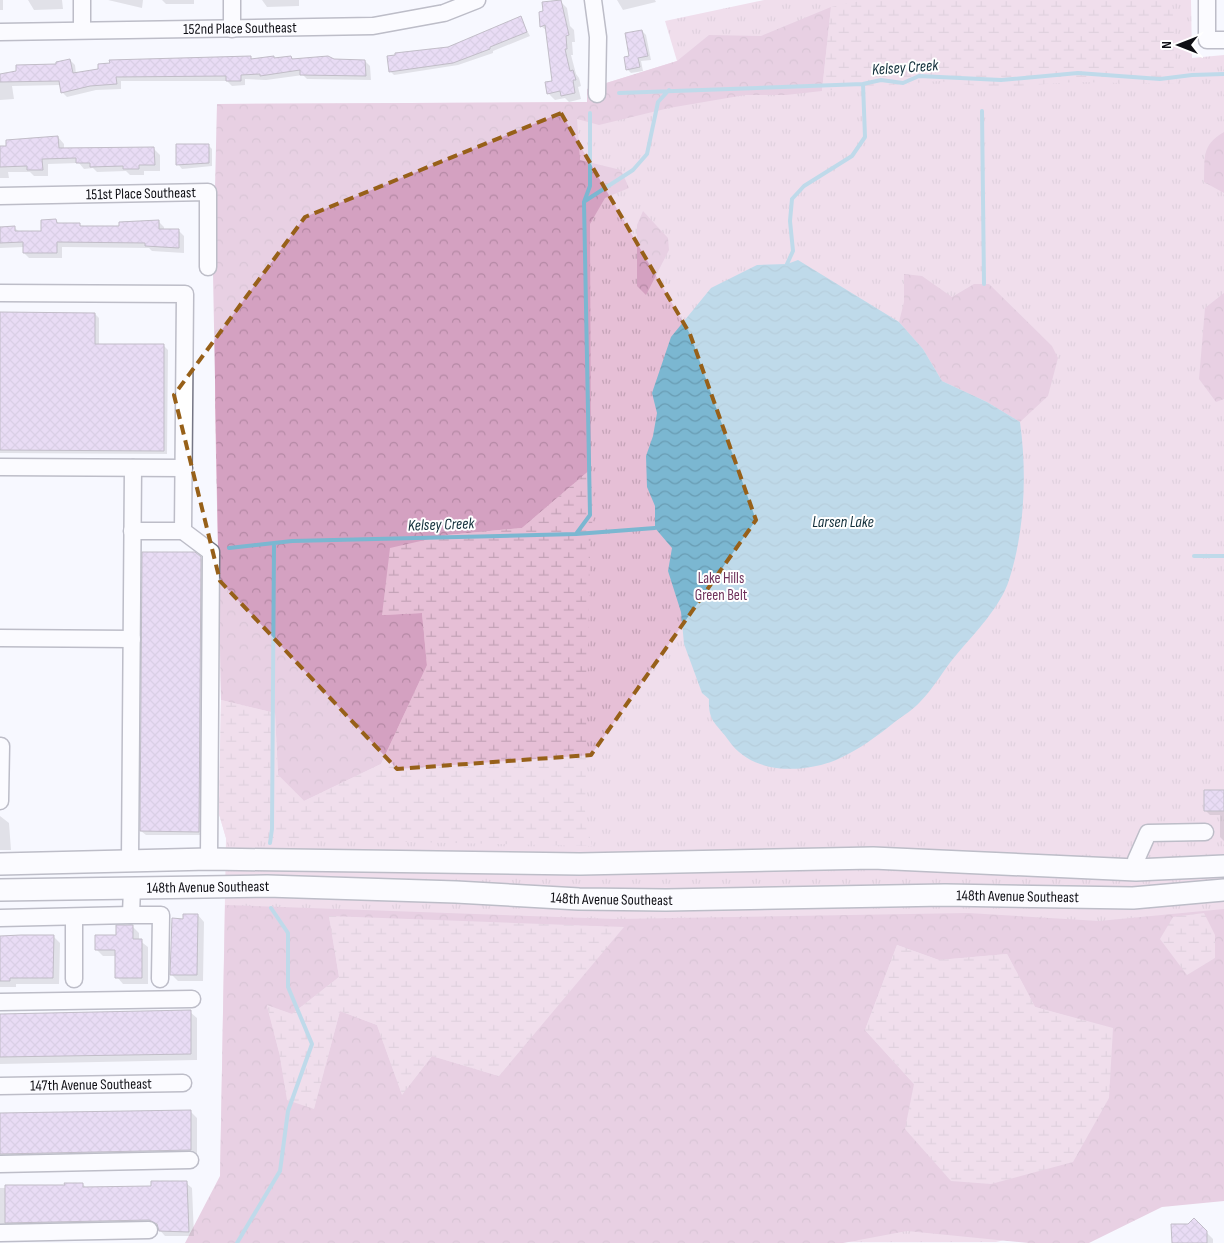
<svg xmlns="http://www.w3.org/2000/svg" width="1224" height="1243" font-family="'Sofia Sans Condensed',sans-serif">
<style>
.grass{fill:url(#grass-tufts)}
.forest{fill:url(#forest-crowns);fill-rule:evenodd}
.wetland{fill:url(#wetland-marsh)}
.water{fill:url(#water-waves)}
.shadow{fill:#0003}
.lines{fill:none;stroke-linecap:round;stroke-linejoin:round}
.stream{stroke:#7bb7d1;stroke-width:4}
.building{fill:url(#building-cross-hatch);stroke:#7f7685}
.minor-casing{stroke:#757685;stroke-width:19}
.major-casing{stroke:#757685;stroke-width:24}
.minor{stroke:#fff;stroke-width:16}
.major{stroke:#fff;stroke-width:21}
.marked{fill:none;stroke:#976019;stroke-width:4;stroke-dasharray:10 6;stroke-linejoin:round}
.labels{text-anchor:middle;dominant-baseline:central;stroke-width:4;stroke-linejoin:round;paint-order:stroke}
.street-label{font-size:15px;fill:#0f0f15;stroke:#fff}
.park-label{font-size:15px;fill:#6f325b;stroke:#fff}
.water-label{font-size:16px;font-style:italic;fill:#122f3b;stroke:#fff}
</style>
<defs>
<pattern id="grass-tufts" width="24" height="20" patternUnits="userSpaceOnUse" patternTransform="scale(1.25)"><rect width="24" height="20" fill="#e6bfd6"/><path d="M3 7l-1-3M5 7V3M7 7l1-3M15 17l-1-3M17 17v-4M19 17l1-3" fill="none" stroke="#c4a3b7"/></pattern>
<pattern id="forest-crowns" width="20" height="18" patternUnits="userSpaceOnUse" patternTransform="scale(1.25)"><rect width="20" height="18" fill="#d4a1c1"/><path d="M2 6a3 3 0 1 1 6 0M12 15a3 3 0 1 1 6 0" fill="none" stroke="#b589a5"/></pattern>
<pattern id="wetland-marsh" width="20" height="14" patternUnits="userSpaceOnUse" patternTransform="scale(1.25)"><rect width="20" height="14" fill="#e6bfd6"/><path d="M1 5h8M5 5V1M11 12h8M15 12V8" fill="none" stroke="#c4a3b7"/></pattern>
<pattern id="water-waves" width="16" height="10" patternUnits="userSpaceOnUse" patternTransform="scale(1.25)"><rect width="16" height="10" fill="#7bb7d1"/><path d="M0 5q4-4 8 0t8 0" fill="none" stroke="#699cb3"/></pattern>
<pattern id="building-cross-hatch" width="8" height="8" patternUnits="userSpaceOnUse" patternTransform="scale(1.25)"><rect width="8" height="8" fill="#d7bae9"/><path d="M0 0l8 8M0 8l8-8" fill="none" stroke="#b79fc7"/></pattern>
</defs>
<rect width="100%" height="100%" fill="#f7f8ff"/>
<path class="grass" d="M764,0h427l1,58 32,-3v1144l-61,4 -167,39 -777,1 7,-405 -7,-24 2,-114 -6,-293 2,-303 370,-2v-13l90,-28 -12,-40z"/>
<path class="forest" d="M831,7l-9,84 -36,4h-41l-76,13 -70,17 -22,-6 3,41 41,10 8,18 -24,10 -15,26 1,245 -69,59 -75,7 -65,80 40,-2 5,52 -46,99 -77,37 -26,-26 -3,-62 -54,-13 -8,-427 4,-169 370,-2v-13l90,-28 32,-26 52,1z
M1224,132v61l-20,-11c1,-24 -3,-37 20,-50z
M643,211l25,27 1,12 -23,45 -9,-9v-61z
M904,274l18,2 30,21 22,-13h15l63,62 6,12 -10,38 -28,26 -33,-20 -45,-21 -19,-32 -24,-27 5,-20z
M1224,293v106l-8,3 -17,-23 6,-71z
M225,905l391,14 352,-6 131,8 125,-12v292l-62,6 -73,36h-60l-122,-12 -64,12h-658l35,-67zM329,916l170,160 -67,-20 -30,38 -25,-69 -37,-14 -26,97 -35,-56 -12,-46 25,8 47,-37zM897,945l42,15 68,-6 28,53 78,22 -199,55 -49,-54z"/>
<path class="wetland" d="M865,0h307l5,84 -103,-2 -82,6 -53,-7 -117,10 9,-84z
M591,469l2,45 -3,31 -5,273 7,28 -366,-8 -7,-24 2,-114 54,13 3,62 26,26 77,-37 46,-98 -5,-53 -40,2 8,-67 57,-13 75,-7z
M1204,913l11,22v23l-28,17 -27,-36 13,-22z
M329,916l295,11 -125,149 -67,-20 -30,39 -25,-70 -37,-14 -26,98 -27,-9 -8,-48 -12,-47 25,9 47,-37z
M897,945l42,15 68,-6 28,53 78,21 -4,70 -36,64 -82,22 -40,-3 -46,-52 9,-45 -49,-54z"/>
<path class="water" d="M798,260l101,62 24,27 19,32 45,21 33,20c7,51 5,108 -11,158 -8,26 -34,53 -52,74 -13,15 -23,34 -37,48 -6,7 -16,13 -24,19 -17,14 -39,30 -60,39 -35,14 -84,14 -107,-19 -12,-18 -21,-18 -20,-42l-7,-6 -18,-49 -3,-32 -13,-41 4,-23 -17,-20v-22l-8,-19 -1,-31 7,-20 4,-23 -5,-20 19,-56 40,-49 46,-23 30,-1z"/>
<path class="shadow" d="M0,0h3v10h-3z
M28,0h34l1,9 -29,1z
M108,0h35l-1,8z
M162,0h32v4h-28z
M262,0h37v6l-32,1z
M617,0h38l1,2 -33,8z
M560,1l7,7 3,18 4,4 1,12h-3l1,13h-2l5,19 3,4 2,8 -3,1 3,12 -12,3 -4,-4 -10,2 -6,-6 4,-12 -6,-51 -6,-5z
M520,18l10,18 -37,15v2l-35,12 -64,10 -4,-4z
M642,31l4,4 5,25 -10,1 2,10 -12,2 -4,-4z
M291,57l3,3 71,1 5,5 1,14 -64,-1 -4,-4 -37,5 -21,-1v6l-13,1 -5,-5h-106v8l-25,1 -29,7 -5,-5 -1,-7 -49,1 2,13 -14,1v-25l58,-10 12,-5 5,5 1,9 175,-16 2,2z
M58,137l6,7v5h90l6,6v16h-16v4h-14l-4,-4 -29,1 -4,-4 -9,1 -5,-6 -31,1v12h-14l-4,-4h-22l1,6h-9v-31h8l19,-7v-2z
M208,145l4,4v17l-30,3 -4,-5z
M56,221l4,3h19l3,3h38l38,-6 6,6v4l14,-1 6,6v17l-32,-2 -3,-3 -87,-1v11h-33l-5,-5v-6l-24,1v-22l2,2 12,-1 6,6 22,-1z
M0,313l95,1 4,4v27h64l5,5 -1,104 -167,-1z
M200,558l5,4 -2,273h-57l-5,-4z
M1224,792v49l-4,-4v-22h-10l-4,-4z
M0,816l9,7 2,27h-11z
M198,915l6,7 -1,59h-25l-7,-7 13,-54z
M132,926l7,7v7l9,7v37h-25l-6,-7v-21h-14l-6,-6z
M53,936l7,7 -1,41h-43v3h-16v-50z
M190,1012l7,6v42l-197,4v-49z
M190,1111l7,7v38l-197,5v-47z
M186,1183l6,5 2,48h-29l-10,-11 -155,5v-42l66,-1 17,-3 4,5 65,-1z
M1194,1220l19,19v4h-39z"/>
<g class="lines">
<path class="stream" d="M619,93l244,-9
M982,111l2,173
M585,201l48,-31 14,-16 11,-52 11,-12
M787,264l6,-13 -3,-30 2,-22 12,-13 48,-30 13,-19 -2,-53 18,-4 22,3 16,-7 82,4 77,-7 82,6 32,-4 32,-1
M576,534l14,-19 -6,-313 6,-16v-73
M229,548l63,-7 284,-7 79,-6
M1194,556h30
M270,843l2,-14 2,-285
M237,1243l43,-72 8,-60 24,-67 -24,-57v-54l-17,-25"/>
</g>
<path class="building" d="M561,0l8,35 -3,1 1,13h-2l5,22 3,-1 3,10h-3l2,13 -14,3 -1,-5 -13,3 -2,-12 7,-1 -7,-56 -5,2 -1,-15 4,-1 -1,-9z
M521,16l6,16 -37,15v2l-37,14 -64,9 -2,-16 8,-1v-2l53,-6z
M642,30l6,26 -10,2 2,9 -14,3 -2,-13 5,-1 -4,-23z
M251,56v3l23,-3v2l17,-2 1,3 36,-3 6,3 31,1 1,16 -66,-1v-5l-40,6v-2l-19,1v6h-15v-5l-110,1 1,7 -27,2 -29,7 -2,-12 -59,1v-8l16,-3v-6l40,-1v-2l14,-3 3,14 25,-4v-5l12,-1 -1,-3z
M58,136l1,12 95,-1 1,18h-16v4h-16v-3l-33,1v-4h-14v-5l-34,1 1,11h-16v-4l-27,1v-21h6v-6z
M176,144h33v19l-33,2z
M56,219l1,4h23v3h39v-4l40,-2v9h20v19l-34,-2v-3l-88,-1v11h-34v-11l-23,1v-16l15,-1v5h26v-11z
M0,312l95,1v31h69v107l-164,-1z
M142,552h53l6,5 -2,275 -59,-1z
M1204,790h20v21h-20z
M183,914h15l-1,61h-27l2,-57 11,1z
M116,925h17v14h9v39h-27v-28h-20v-15h21z
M21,935h33l-1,43h-43v3h-10v-45z
M191,1010v44l-191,3v-43z
M191,1110v40l-191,4v-41z
M151,1181h36l2,51 -30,-1 -2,-7 -8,-4 -144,3v-38h60l-1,-2h19v4l68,-1z
M1194,1218l13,13v12h-35l-1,-19h17z"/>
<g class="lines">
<g class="minor-casing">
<g id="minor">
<path d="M82,0v29"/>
<path d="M232,0v29"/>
<path d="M593,0l5,37 -1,57"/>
<path d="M1207,0v40h17"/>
<path id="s1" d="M0,32l373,-6 71,-13 33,-13"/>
<path id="s2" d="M0,196l208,-4v75"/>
<path d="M0,293l185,1 -2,237 28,21 -2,307"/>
<path d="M0,467l184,1"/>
<path d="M132,531h51"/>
<path d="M0,638l132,1"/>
<path d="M0,801l1,-55"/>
<path d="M130,861l3,-393"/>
<path d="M1136,870v-10l12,-27 57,-1"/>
<path d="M132,887l-1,28h30l-1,64"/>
<path d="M74,917v62"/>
<path d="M0,918l131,-3"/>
<path d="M0,1002l192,-3"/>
<path id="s3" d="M0,1086l183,-3"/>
<path d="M0,1164l190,-4"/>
<path d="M0,1233l149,-3"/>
</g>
</g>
<g class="major-casing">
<g id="major">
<path d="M0,864l209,-5 371,5 293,-6 263,12 88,-4"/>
<path id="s4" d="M0,890l267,-4 189,6 123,7 87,1 279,-5 188,3 91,-8"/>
</g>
</g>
<use href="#minor" class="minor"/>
<use href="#major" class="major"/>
</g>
<path d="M0 0H1224V1243H0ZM561,113l129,221 66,186 -165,235 -194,14 -177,-188 -46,-186 131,-178z" fill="#f7f8ff" fill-opacity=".55" fill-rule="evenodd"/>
<path class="marked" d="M561,113l129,221 66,186 -165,235 -194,14 -177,-188 -46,-186 131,-178z"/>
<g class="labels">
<g class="street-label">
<text stroke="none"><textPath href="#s1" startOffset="240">152nd Place Southeast</textPath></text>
<text stroke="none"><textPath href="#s2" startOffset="141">151st Place Southeast</textPath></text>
<text stroke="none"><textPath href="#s4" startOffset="208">148th Avenue Southeast</textPath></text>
<text stroke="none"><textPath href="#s4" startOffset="1018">148th Avenue Southeast</textPath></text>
<text stroke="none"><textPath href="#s4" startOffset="612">148th Avenue Southeast</textPath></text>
<text stroke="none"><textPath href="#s3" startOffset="91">147th Avenue Southeast</textPath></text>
</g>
<g class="park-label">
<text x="721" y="578">Lake Hills<tspan x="721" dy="17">Green Belt</tspan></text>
</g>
<g class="water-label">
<text transform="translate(905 68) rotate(-4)">Kelsey Creek</text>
<text x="843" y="522">Larsen Lake</text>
<text transform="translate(441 525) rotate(-2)">Kelsey Creek</text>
</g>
</g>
<g transform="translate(1179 45) rotate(270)" stroke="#ffffff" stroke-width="4" paint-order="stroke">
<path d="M0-4L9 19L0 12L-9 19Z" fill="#0f0f15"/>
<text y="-8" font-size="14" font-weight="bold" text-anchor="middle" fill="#0f0f15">N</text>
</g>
</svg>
